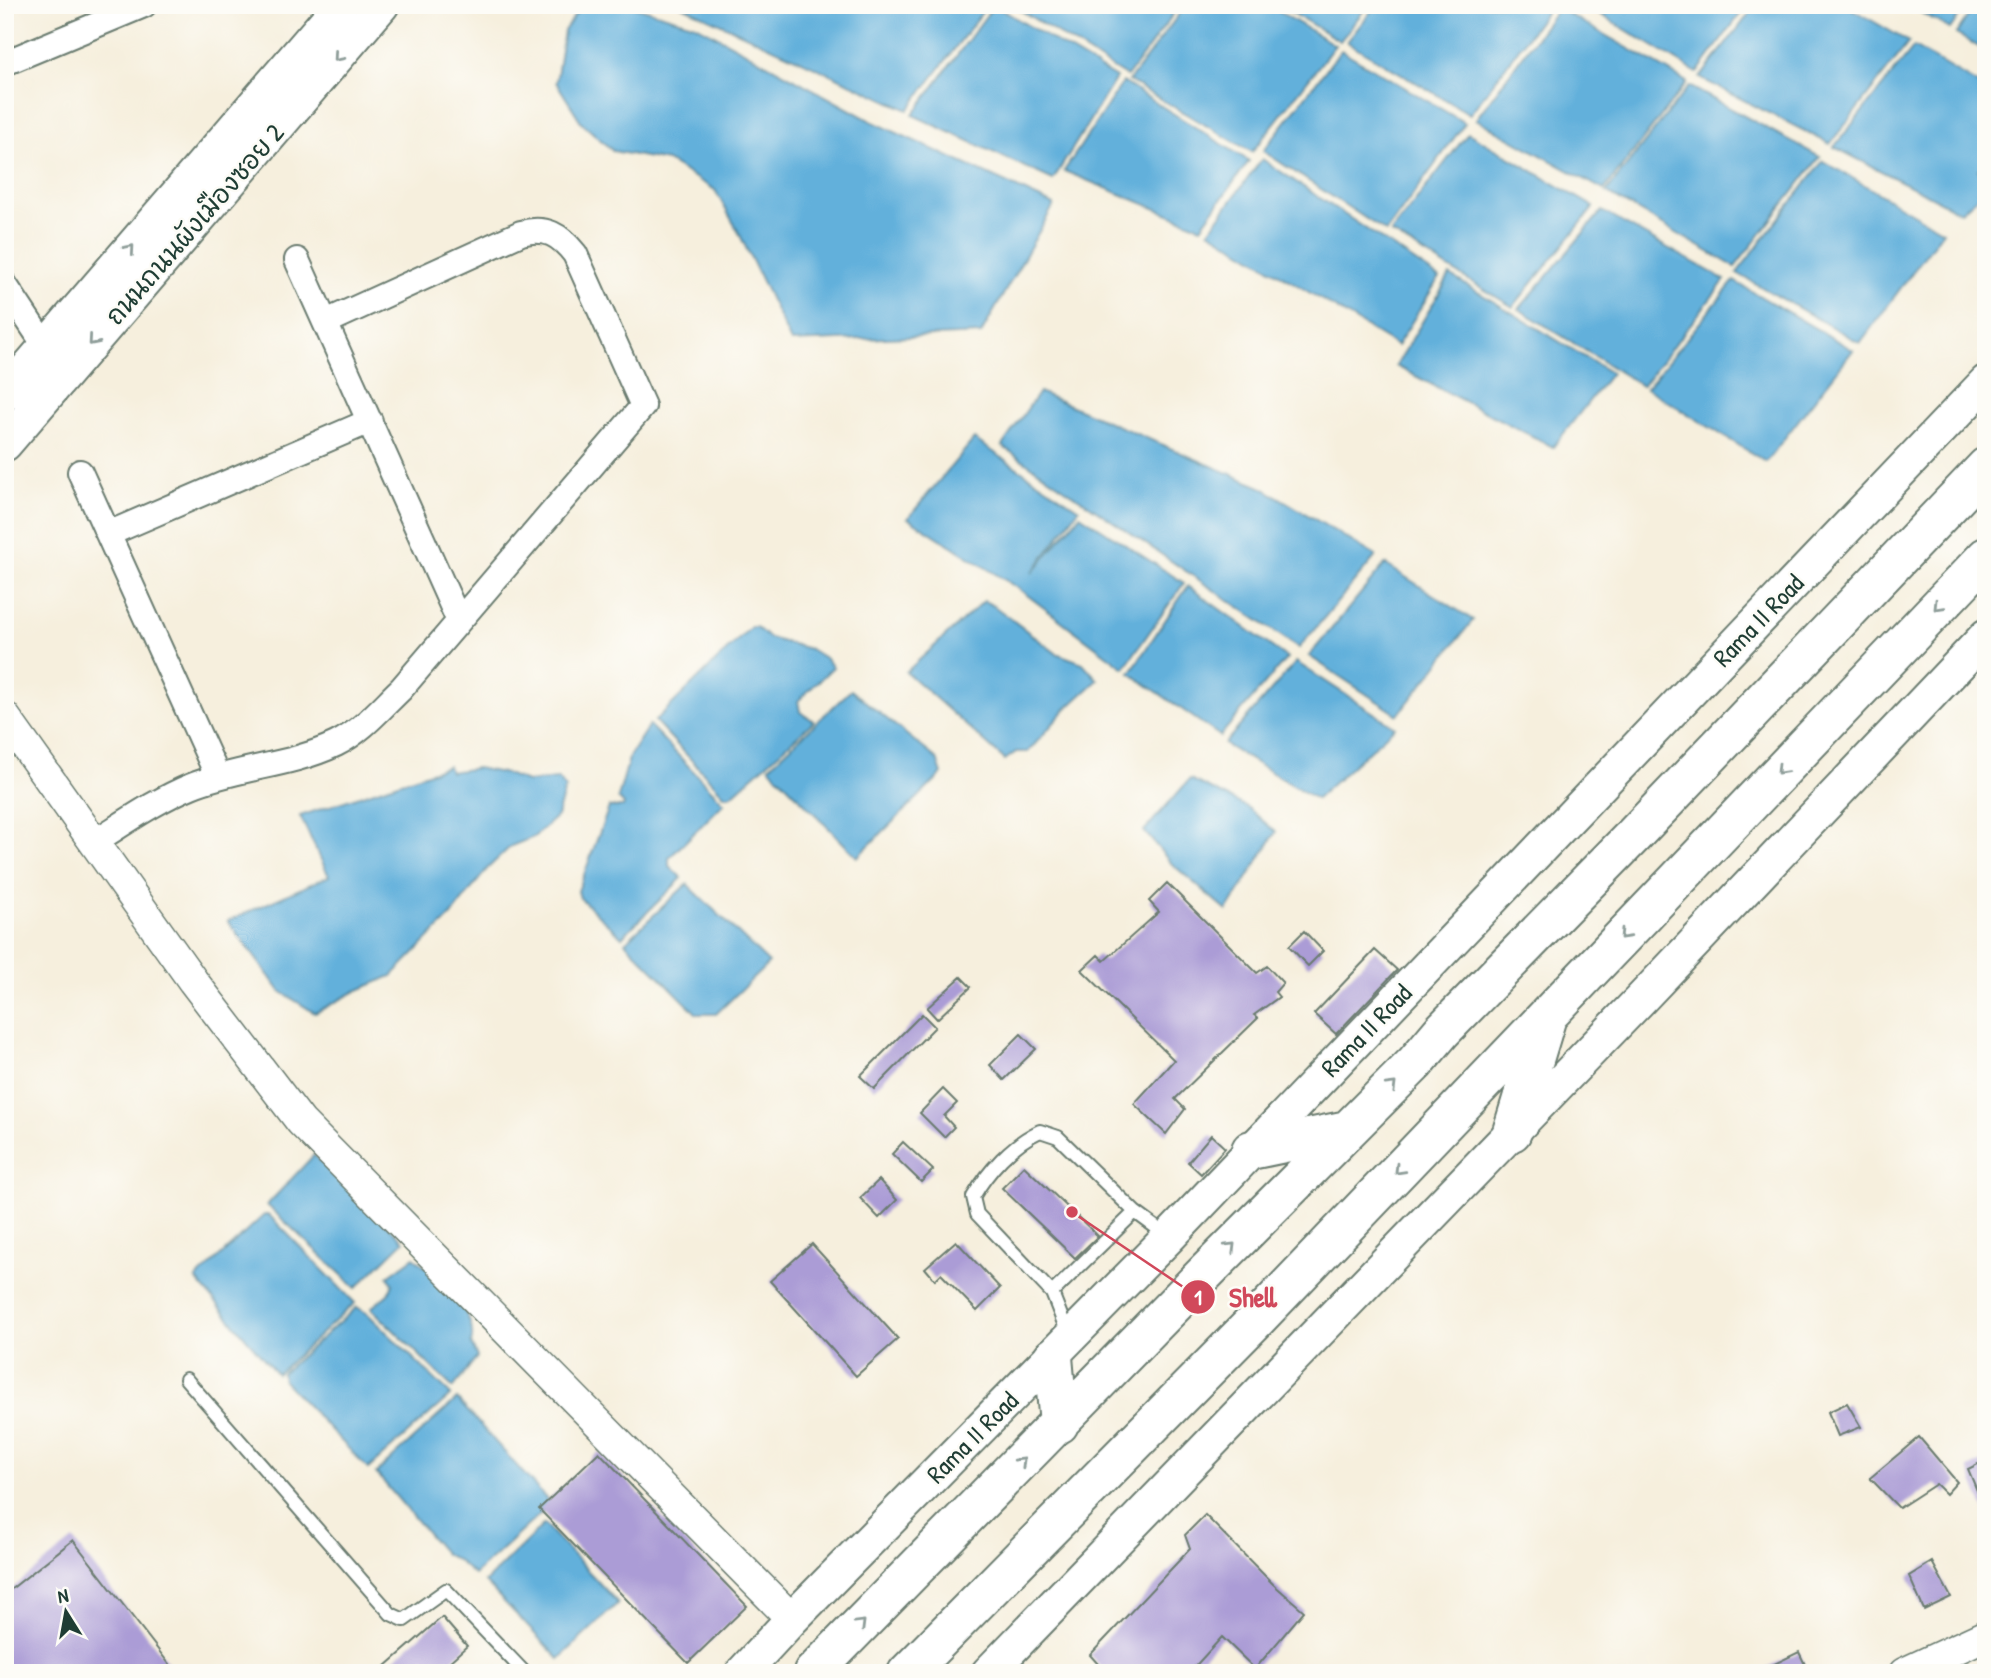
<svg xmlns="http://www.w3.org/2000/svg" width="1991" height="1678" font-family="'Patrick Hand','Playpen Sans Thai',sans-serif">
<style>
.water{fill:#62b0db;stroke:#407688;stroke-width:2}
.building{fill:#ab9cd6}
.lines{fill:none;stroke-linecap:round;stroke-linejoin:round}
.service-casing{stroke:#6a7b6f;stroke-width:16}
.minor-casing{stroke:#6a7b6f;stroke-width:28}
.tertiary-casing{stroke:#6a7b6f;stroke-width:33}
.secondary-casing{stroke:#6a7b6f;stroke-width:37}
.trunk-casing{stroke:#6a7b6f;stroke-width:42}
.service{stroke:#fff;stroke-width:12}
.minor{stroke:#fff;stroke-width:24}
.tertiary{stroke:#fff;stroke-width:30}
.secondary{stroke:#fff;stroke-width:33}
.trunk{stroke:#fff;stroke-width:38}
.oneway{stroke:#8f9e9a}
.labels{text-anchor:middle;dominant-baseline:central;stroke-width:5;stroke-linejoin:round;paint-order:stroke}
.street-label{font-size:26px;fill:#1f3d34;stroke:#fdfcf7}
.leader{fill:none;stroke:#d1495b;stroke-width:2.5}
.callout-dot{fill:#d1495b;stroke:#fdfcf7;stroke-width:2.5}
.mark-label{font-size:21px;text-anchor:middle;font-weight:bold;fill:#fff}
.callout-label{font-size:28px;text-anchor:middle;font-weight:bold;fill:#d1495b;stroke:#fdfcf7;stroke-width:5;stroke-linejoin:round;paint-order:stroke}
</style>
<rect width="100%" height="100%" fill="#fdfcf7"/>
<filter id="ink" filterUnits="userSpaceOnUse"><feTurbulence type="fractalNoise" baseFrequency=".0143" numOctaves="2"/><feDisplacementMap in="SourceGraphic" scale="14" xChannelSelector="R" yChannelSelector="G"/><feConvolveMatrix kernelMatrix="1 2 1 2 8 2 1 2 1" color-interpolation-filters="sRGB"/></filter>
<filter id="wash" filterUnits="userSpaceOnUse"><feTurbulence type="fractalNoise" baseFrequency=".00686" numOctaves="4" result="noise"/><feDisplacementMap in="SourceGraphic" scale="28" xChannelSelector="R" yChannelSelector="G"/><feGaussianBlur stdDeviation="1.57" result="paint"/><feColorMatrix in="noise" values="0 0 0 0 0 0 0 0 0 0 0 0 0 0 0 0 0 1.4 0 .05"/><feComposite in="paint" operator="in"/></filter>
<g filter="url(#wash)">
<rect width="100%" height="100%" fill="#f6efdd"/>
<path class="water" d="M582,5h48l66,20 175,96 183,84 -73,129 -190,8 -52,-109 -24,-43 -48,-29 -54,-10 -31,-28 -26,-41 8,-51z
M680,5h306l1,1 -79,104z
M994,5l122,73 -63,102 -140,-65z
M1012,5h168l-53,72z
M1186,5h82l67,40 -83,107 -123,-71z
M1279,5h89l-28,36z
M1376,5h175l-81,109 -123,-72z
M1585,5h162l-50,68z
M1756,5h89l64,37 -79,102 -130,-66z
M1908,5h59l-17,24z
M1975,5h11v46l-30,-17z
M1558,8l129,74 -83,108 -128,-71z
M1914,47l72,42v71l-8,10 8,8v11l-25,23 -127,-65z
M1341,50l124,73 -79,109 -123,-81z
M1123,82l126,79 -48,66 -137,-56z
M1689,86l131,71 -85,110 -129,-75z
M1468,133l126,74 -81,100 -122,-74z
M1262,159l177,119 -42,68 -188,-115z
M1823,161l120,70 -83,112 -123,-70z
M1602,211l123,69 -83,106 -123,-77z
M1450,275l161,98 -58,74 -157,-81z
M1734,281l119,69 -87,112 -120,-74z
M1039,392l224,96 113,68 -77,92 -297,-202z
M974,439l105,70 -47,64 48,-58 104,68 -60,85 -105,-79 -111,-71z
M1385,564l88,56 -75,95 -89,-59z
M1188,586l99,72 -67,78 -90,-63z
M984,601l10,5 62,47 27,10 15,17 -34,31 -36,41h-12l-11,8 -99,-88z
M751,627h5l13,11 41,11 16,10 7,8 -35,34 2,11 14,9 -82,74 -7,1 -70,-75z
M1296,662l99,65 -79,72 -92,-55z
M851,690l86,69 5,15 -85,83 -88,-90z
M649,725l75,78 -55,55v8l13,12 -60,59 -42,-39 -2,-7 31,-84h14l1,-3 -6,-6 12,-43z
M448,766l2,6 27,-4 30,6 20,8 31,-3 7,9 -8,28 -23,21 -23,9 -23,22 -39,50 -57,58 -36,15 -41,22 -35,-22 -52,-70 101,-45 -29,-60z
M1190,779l57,28 29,25 -49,79 -56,-48 -27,-32z
M687,884l82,79 -53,51h-19l-72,-72z
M314,1155l90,86 -48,47 -89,-83z
M264,1215h5l86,88 -78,71 -81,-95z
M414,1257c21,17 66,57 57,86l6,14 -24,31 -82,-80 17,-14 5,-10 -5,-8z
M357,1307l11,7 83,81 -83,74 -85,-89 -1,-7z
M457,1399l94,105 -77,71 -17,-15 -12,-6 -69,-81z
M544,1524l74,79 -59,56 -74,-77z"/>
<g id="blocks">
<path class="building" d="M1167,883l90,90 10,-7 16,17 -8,9 4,5 -25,18 4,3 -83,81 10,10 -19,25 -32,-30 40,-44 -92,-90 16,-15 6,6 55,-49 -10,-11z
M1304,931l19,20 -15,15 -19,-20z
M1375,950l22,20 -61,64 -22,-20z
M961,977l10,10 -34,32 -10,-11z
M922,1014l13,13 -61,62 -14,-13z
M1021,1034l15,15 -32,31 -14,-15z
M943,1089l14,14 -13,13 10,11 -10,10 -24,-24z
M1211,1135l14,13 -24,26 -13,-12z
M903,1142l30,28 -12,12 -29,-28z
M1024,1166l74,70 -23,22 -73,-70z
M879,1180l18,20 -18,18 -19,-20z
M956,1241l44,47 -23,23 -36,-37 -6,6 -10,-12z
M812,1244l86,95 -42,37 -86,-95z
M1847,1403l14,24 -23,9 -10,-24z
M1919,1437l38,45 -11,12 -10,-10 -37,24 -29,-30z
M599,1452l148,154 -59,57 -149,-154z
M1986,1460v50h-1l-17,-41z
M1205,1515l68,69 31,27 -49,58 -33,-32 -33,36h-83l-16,-18 100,-106 -5,-14z
M73,1540l103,133h-171v-79z
M1932,1562l19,35 -27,13 -15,-34z
M442,1617l25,29 -30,27h-59z
M1799,1652l10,21h-53z"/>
</g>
</g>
<g filter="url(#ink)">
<use href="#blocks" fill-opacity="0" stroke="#6a7b6f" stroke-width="2"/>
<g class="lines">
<g class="service-casing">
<path id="service" d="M1052,1293l83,-81
M1069,1336l-17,-43 -75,-79 -4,-17c15,-26 39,-53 67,-66l18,6 77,75 34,25
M186,1379l205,235 13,6 42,-30 79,83"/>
</g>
<g class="minor-casing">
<path id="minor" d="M5,63l139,-58
M297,260l162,361
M5,285l41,62
M80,472l138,305
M108,534l262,-113
M94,842c32,-20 63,-42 97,-56 47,-19 99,-20 145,-42 25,-12 45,-36 65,-55l242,-283 -68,-152c-15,-19 -29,-28 -54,-21l-195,89"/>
</g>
<g class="tertiary-casing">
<path id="tertiary" d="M5,717l188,264 108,141 491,497
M1904,1673l82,-38"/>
</g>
<g class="secondary-casing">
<path id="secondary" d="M5,394l335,-389
M5,444l377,-439
M742,1673l50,-54 377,-382 817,-855
M988,1673l653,-674 345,-363"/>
</g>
<g class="trunk-casing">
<path id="trunk" d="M1512,1132l34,-112
M1251,1150l96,-20
M1053,1357l6,67
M813,1673l394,-402 208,-208 27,-32 190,-194 354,-370
M907,1673l349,-353 730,-763"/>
</g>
<use href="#service" class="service"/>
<use href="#minor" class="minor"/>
<use href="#tertiary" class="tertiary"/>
<use href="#secondary" class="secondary"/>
<use href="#trunk" class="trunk"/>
</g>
<defs><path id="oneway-chevron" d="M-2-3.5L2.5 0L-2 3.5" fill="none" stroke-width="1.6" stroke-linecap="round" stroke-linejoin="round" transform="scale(1.75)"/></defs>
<g class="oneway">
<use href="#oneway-chevron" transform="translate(338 57) rotate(131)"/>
<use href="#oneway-chevron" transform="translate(130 249) rotate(-49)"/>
<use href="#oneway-chevron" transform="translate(93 341) rotate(131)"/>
<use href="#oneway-chevron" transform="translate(1938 606) rotate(134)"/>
<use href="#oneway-chevron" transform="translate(1781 770) rotate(134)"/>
<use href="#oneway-chevron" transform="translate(1624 935) rotate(134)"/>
<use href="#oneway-chevron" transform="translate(1392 1086) rotate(-45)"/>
<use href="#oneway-chevron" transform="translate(1399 1170) rotate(134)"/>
<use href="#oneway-chevron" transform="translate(1231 1247) rotate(-45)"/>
<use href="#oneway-chevron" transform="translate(1021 1462) rotate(-45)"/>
<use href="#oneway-chevron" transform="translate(861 1624) rotate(-45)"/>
</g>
</g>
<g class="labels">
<g class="street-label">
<text transform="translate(194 224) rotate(-49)">ถนนถนนผังเมืองซอย 2</text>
<text transform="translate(1758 620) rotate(-46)">Rama II Road</text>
<text transform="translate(1366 1030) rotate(-46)">Rama II Road</text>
<text transform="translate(972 1437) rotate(-45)">Rama II Road</text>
</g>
</g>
<path class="leader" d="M1072 1212L1198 1297"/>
<g class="callout-dot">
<circle cx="1072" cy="1212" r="7"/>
<circle cx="1198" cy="1297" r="18"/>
</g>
<g class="mark-label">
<text x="1198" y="1305">1</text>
</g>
<g class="callout-label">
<text x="1253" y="1307">Shell</text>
</g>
<rect width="1991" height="1678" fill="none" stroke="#fdfcf7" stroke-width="28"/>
<g transform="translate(66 1612) rotate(349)" stroke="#fdfcf7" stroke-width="5" paint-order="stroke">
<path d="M0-5L12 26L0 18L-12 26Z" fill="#1f3d34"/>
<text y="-10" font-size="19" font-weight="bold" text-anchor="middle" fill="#1f3d34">N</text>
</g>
</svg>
